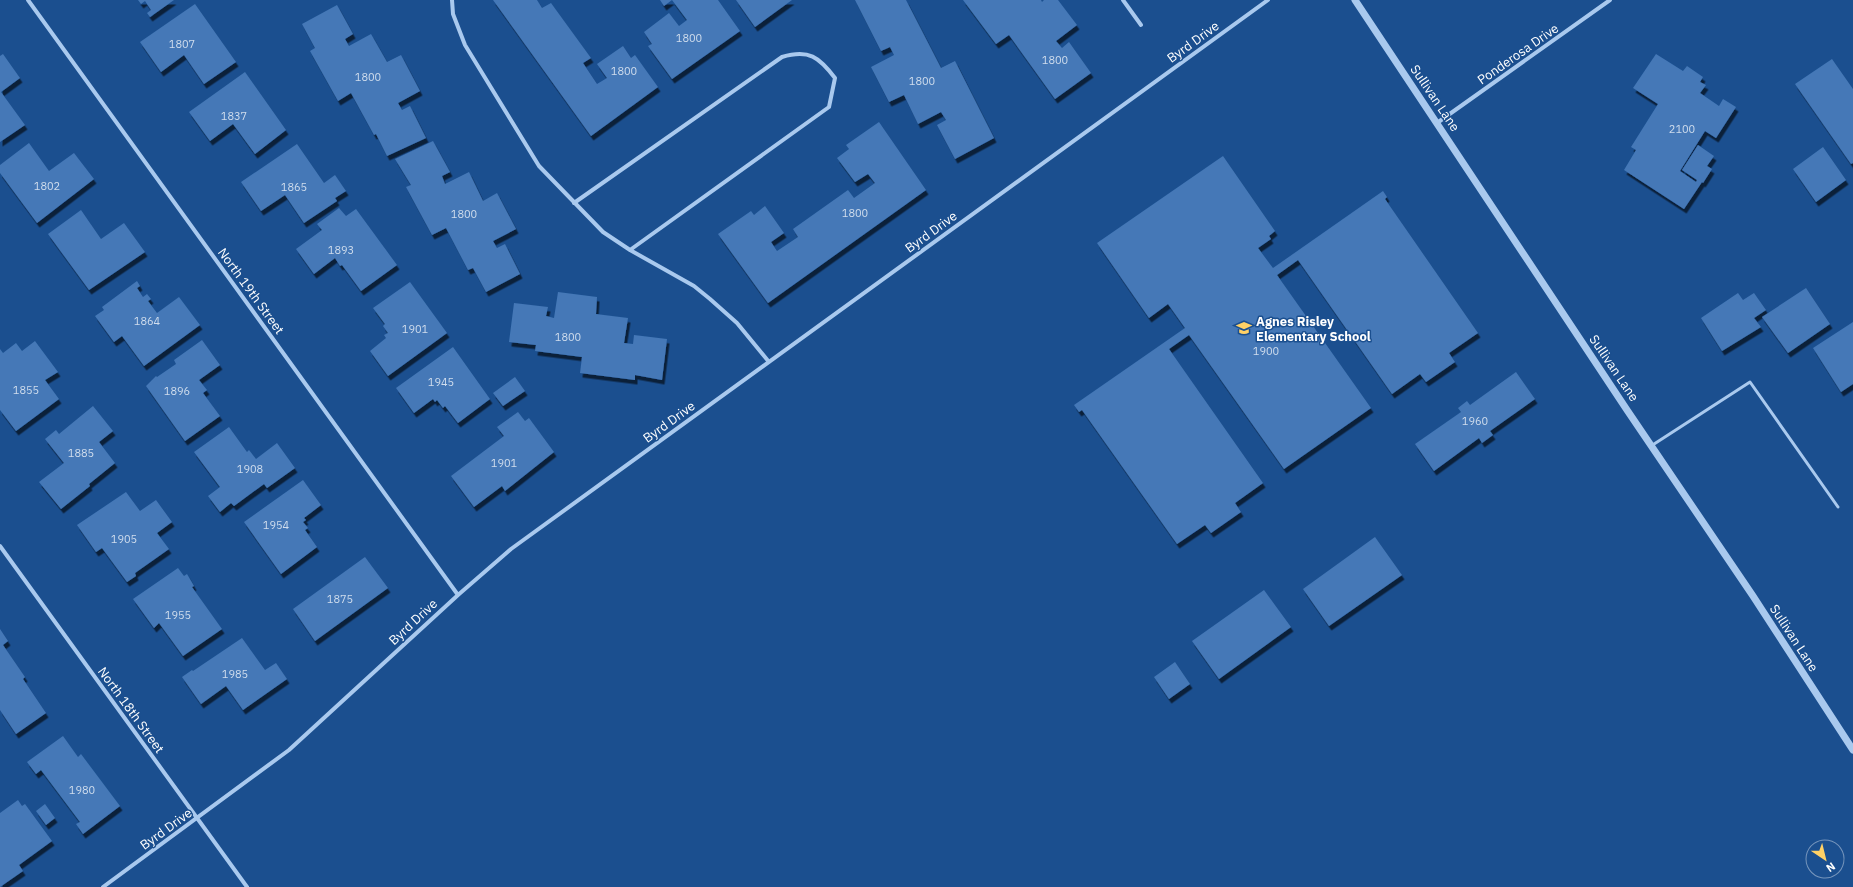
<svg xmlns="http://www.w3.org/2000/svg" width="1853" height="887" font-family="'IBM Plex Sans',sans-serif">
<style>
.building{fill:#4478b7;filter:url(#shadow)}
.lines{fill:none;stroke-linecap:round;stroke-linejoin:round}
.service{stroke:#a9c9ee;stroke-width:3}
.minor{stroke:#a9c9ee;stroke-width:4}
.tertiary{stroke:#a9c9ee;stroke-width:7}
.labels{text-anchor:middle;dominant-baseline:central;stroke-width:3;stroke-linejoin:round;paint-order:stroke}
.number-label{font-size:11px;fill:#d0dded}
.street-label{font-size:13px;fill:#fff;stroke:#1b4f8f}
.poi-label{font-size:13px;font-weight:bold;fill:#fff;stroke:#1b4f8f;text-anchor:start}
</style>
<defs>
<filter id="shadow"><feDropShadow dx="2.5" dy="4.5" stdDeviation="0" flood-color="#0009"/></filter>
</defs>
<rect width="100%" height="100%" fill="#1b4f8f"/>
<path class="building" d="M138,0h36l-24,17 -3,-4 4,-3 -6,-9 -4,3z
M493,0h44l5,8 9,-5 40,55 -8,5 14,21 10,-6 -10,-14 26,-18 8,12 4,-3 23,32 -67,49z
M660,0h12l-8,6z
M672,0h46l22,31 -68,48 -24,-33 4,-2 -8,-12 25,-19 10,13 8,-6z
M736,0h56l-37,27z
M855,0h51l35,68 14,-7 39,77 -39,21 -18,-34 9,-5 -5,-8 -23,12 -14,-29 -15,7 -18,-35 23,-12 -4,-8 -9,4z
M963,0h78l1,2 2,-2h14l19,25 -21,16 6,7 7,-6 22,31 -36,26 -46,-64 -13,9z
M195,4l41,58 -32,22 -20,-29 -23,17 -21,-30z
M337,5l16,29 -8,5 4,7 22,-12 16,28 14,-7 19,36 -22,12 4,7 8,-4 16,32 -39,18 -11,-22 -2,1 -23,-42 -13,8 -28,-50 5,-3 -13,-24z
M3,54l17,24 -19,14 24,33 -25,17v-86z
M1656,54l27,17 4,-5 16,11 -3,5 6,3 -6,8 19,13 4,-7 13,8 -20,31 -11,-7 -25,40 16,11 1,-2 -15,-10 16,-25 16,11 -7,10 5,3 -9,14 -1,-1 -18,27 -60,-39 12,-20 -5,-3 27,-43 -25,-16z
M1832,59l21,30v74l-2,1 -56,-80z
M245,72l41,58 -31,24 -22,-30 -23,17 -21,-29z
M879,122l47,68 -158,113 -50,-69 33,-23 3,4 11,-9 19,27 -13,9 6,9 21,-14 -5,-8 55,-39 6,8 21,-15 -7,-9 -13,8 -18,-24 12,-9 -3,-4z
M433,141l17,31 -8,4 3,8 24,-12 14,29 14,-8 19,36 -23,12 4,7 8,-4 15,30 -34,18 -13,-24 -5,2 -22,-42 -14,7 -26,-48 5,-2 -16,-26z
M29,143l20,28 25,-18 20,26 -57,44 -37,-50v-8z
M297,144l27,39 11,-8 11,16 -11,7 2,3 -33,22 -19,-28 -24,16 -20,-29z
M1823,147l23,33 -30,22 -23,-33z
M1223,156l52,75 -6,5 2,3 -13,9 15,20 110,-77 4,6 -2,2 93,134 -29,20 6,9 -29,20 -6,-8 -28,20 -94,-134 -21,15 94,133 -87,61 -95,-134 -20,14 94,134 -28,20 6,9 -30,21 -6,-8 -28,19 -95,-134 -3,2 -5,-7 111,-77 -17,-24 -19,14 -52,-75z
M339,208l7,8 10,-7 41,56 -36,26 -19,-26 -2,1 -5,-8 -21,16 -18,-25 26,-19 -5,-6z
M81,210l20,29 23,-16 21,29 -56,38 -41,-56z
M137,281l3,5 -3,2 6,9 4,-3 4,5 -3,2 9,12 22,-16 21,28 -56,41 -22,-30 -8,6 -19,-26 9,-6 -2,-3z
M410,282l37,51 -59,43 -18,-25 16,-13 -2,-3 4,-2 -5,-7 2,-2 -12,-16z
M1806,288l24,36 -42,29 -26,-36z
M558,292l39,5 -1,17 32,4 -4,25 9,1 1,-9 33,4 -5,41 -27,-5v5l-55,-7 2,-16 -47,-6 1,-6 -27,-3 5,-39 34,4 -2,9 8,2z
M1738,293l5,7 11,-7 12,17 -12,8 7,9 -39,24 -21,-33z
M1853,322v62l-12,8 -28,-44z
M202,340l18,25 -21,15 8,10 -4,3 17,23 -35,25 -39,-55 10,-10 1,1 19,-13 -2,-4z
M35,341l23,31 -13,8 14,19 -43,32 -16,-21v-61l3,4 13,-10 6,8z
M453,347l37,52 -32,24 -13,-17 -2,2 -6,-8 -2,2 -2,-3 -19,14 -18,-25z
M1516,372l19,27 -45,32 3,4 -11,8 -3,-5 -45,33 -19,-27 46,-32 -3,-4 9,-7 3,4z
M515,377l10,14 -22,15 -10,-13z
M93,406l20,25 -14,11 16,21 -26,21 1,2 -29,23 -22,-27 25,-19 -19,-24 11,-9 3,4z
M518,412l7,9 4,-3 25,34 -49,39 -3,-5 -28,21 -23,-31 53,-40 -7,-9z
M229,427l18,25 2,-2 7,9 21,-16 18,25 -28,20 -3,-4 -30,22 -3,-3 -11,9 -12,-16 12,-9 -26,-35z
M303,480l18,25 -17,13 2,2 -3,2 5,6 -3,2 12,17 -36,27 -37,-52z
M126,492l14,19 16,-11 16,22 -15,11 12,16 -34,24 1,3 -9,6 -25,-34 -6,4 -19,-27z
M1375,537l27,38 -73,51 -26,-37z
M365,557l23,31 -73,53 -22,-32z
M178,568l6,8 3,-2 7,12 -2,1 30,42 -39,27 -24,-33 -5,5 -21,-29z
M1264,590l27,37 -72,52 -27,-38z
M0,629l8,12 -5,4 22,32 -2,2 23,34 -30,21 -16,-24z
M242,638l23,32 11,-7 11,16 -44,31 -17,-24 -25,18 -19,-27 10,-7 1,1z
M1175,662l15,22 -21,15 -15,-22z
M63,736l15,21 3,-3 39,52 -37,28 -7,-10 4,-2 -39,-52 -5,4 -9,-12z
M18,800l4,6 3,-2 27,37 -33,24 4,6 -23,16v-74z
M45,804l10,14 -9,7 -10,-14z"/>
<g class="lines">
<path class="service" d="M1651,446l99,-64 88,125"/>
<path class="minor" d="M28,0l430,595
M452,0l1,14 12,31 74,121 64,66 27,18 64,36 16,13 27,24 32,39
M1123,0l18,25
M1437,123l173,-123
M574,203l208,-146c27,-8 37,0 53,21l-6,29 -199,143
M0,546l247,341
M103,887l186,-137 169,-155 53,-46 757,-549"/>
<path class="tertiary" d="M1355,0l272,410 126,186 100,154"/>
</g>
<defs>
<g id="school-bare" transform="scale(1.2)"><path d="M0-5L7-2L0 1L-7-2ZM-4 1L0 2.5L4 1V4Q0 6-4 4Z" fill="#ffd166" stroke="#1b4f8f" stroke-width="2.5" paint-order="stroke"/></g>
</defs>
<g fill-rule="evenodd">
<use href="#school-bare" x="1244" y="328"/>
</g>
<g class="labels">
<g class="number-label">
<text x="689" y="38">1800</text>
<text x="182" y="44">1807</text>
<text x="1055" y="60">1800</text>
<text x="624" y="71">1800</text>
<text x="368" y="77">1800</text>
<text x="922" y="81">1800</text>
<text x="234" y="116">1837</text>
<text x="1682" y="129">2100</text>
<text x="47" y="186">1802</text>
<text x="294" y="187">1865</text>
<text x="855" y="213">1800</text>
<text x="464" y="214">1800</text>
<text x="341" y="250">1893</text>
<text x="147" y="321">1864</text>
<text x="415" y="329">1901</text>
<text x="568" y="337">1800</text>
<text x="1266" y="351">1900</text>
<text x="441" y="382">1945</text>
<text x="26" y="390">1855</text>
<text x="177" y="391">1896</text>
<text x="1475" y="421">1960</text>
<text x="81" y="453">1885</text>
<text x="504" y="463">1901</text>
<text x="250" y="469">1908</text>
<text x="276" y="525">1954</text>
<text x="124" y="539">1905</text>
<text x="340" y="599">1875</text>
<text x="178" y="615">1955</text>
<text x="235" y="674">1985</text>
<text x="82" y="790">1980</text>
</g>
<g class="street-label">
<text transform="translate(1193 42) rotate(-36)">Byrd Drive</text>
<text transform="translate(1518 54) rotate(-35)">Ponderosa Drive</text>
<text transform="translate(1435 98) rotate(56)">Sullivan Lane</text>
<text transform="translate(931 232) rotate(-36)">Byrd Drive</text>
<text transform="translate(251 291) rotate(54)">North 19th Street</text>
<text transform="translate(1614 368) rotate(56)">Sullivan Lane</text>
<text transform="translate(669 422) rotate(-36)">Byrd Drive</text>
<text transform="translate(413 622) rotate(-43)">Byrd Drive</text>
<text transform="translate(1794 638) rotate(57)">Sullivan Lane</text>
<text transform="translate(131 710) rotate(54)">North 18th Street</text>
<text transform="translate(166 829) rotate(-36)">Byrd Drive</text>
</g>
<g class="poi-label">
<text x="1256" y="321">Agnes Risley<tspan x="1256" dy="15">Elementary School</tspan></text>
</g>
</g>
<g transform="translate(1825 859) rotate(145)"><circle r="19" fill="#1b4f8f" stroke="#7695bc"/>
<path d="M0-3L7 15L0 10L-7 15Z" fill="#ffd166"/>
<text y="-6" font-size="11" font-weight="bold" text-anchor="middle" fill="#ffffff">N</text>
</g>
</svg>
